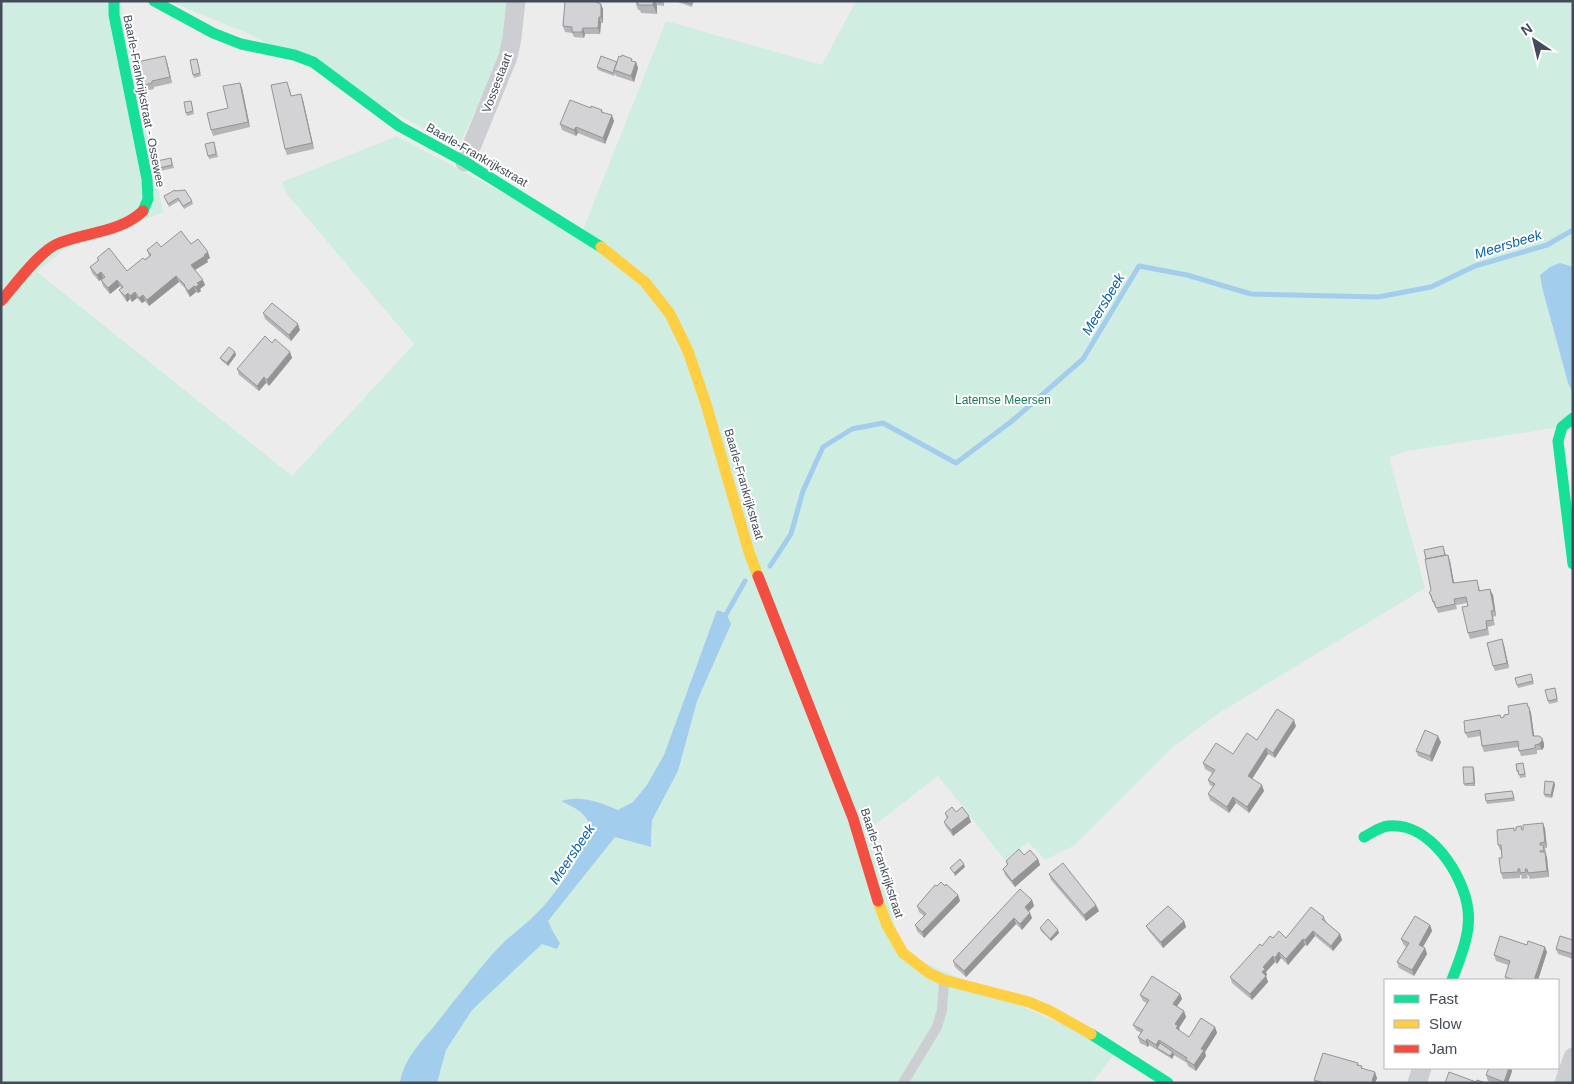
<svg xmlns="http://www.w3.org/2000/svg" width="1574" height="1084" font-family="Arial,sans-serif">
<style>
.green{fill:#cfede1}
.water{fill:#a3cdec}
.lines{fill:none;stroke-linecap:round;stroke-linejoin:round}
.stream{stroke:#a3cdec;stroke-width:5}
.lane{stroke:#cdced2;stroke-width:10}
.street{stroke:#cdced2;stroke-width:19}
.fast{stroke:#16e098;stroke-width:11}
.slow{stroke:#ffcf43;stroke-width:11}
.jam{stroke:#f24e42;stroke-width:11}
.wall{fill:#b5b5b7}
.shaded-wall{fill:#949495}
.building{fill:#d3d3d5;stroke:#949495}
.labels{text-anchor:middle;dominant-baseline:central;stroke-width:4;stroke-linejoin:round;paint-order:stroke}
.street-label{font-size:12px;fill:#444a59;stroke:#fff}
.park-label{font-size:12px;fill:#157a5d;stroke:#fff}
.water-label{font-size:14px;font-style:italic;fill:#0a63a5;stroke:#fff}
</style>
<rect width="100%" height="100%" fill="#edecec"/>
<path class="green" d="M1,1h120l42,211 -101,39 -25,21 255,204 122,-132 -127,-150 -5,-12 115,-46 184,99 85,-214 156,44 34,-64h717v424l-166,26 -18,6 36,131 -206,125 -46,34 -98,98 -30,15 -17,-18 -23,18 -67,-84 -70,54 35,123 215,96 -26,34h-1091z
M169,1h338l-6,55 -43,91 -211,-114z"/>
<path class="water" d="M1560,263l13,4v126l-5,-10 -26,-96 -2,-12 10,-8z
M717,610l9,3 5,11 -34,77 -19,70 -26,49 -1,17v10l-36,-10 -67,84 5,11 7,11 -3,6 -15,-5 -70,66 -26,40 -9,33h-37c3,-23 21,-41 35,-58 21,-26 41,-53 63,-77 12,-13 28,-23 40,-36 13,-11 53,-68 52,-83 -1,-16 -17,-22 -29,-28 22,-6 37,1 57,9l15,-8 14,-17 17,-30z"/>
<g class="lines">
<path class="stream" d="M770,566l21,-32 12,-43 20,-44 29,-18 31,-6 73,40 56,-42 71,-62 56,-93 48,9 64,19 127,3 53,-10 44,-21 72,-21 26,-15
M724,618l21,-37"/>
<path class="lane" d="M903,1083l34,-56 5,-17 2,-29"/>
<path class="street" d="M465,162l43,-105 4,-19 4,-37
M1417,1083l5,-15
M1564,1083l9,-26"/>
<path class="fast" d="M114,1v14l33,164 1,20 -5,12
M154,1l59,32 28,11 53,11 19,7 86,64 66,36 136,85
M1573,418l-11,9 -4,14 15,123
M1364,837c8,-4 15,-10 24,-11 41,-5 76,49 80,84 3,24 -8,48 -16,70
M1091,1034l77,49"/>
<path class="slow" d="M601,247l44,35 25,32 18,37 18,53 43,148 9,24
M878,901l9,24 16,28 26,20 15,7 85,22 21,9 41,23"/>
<path class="jam" d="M1,301c13,-15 39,-50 56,-57 28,-12 63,-11 86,-33
M758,576l95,242 25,83"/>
</g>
<path class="wall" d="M565,1h34v2l4,6v14h-2l-1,11h-15l-1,4 -10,-1 -2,-4 -7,-1 -2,-6z
M635,1h29v5l-7,-1v9l-16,-1 -1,-3h-2z
M675,1h19l-2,6z
M197,59l4,17 -7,2 -1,-3z
M167,62l5,21 -18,4v2l-10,2 -2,-5z
M617,62h19l2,6 -4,14 -18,-6 -1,-2 -1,2 -16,-6 -1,-3z
M240,83l2,5 8,39 -37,9 -2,-6 17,-22z
M290,88l1,8 12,4 11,49 -27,6 -2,-6z
M191,101l3,13 -7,2 -1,-3z
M591,108l11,2 1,3 11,8 -9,23 -27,-11 -2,3 -14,-6 -2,-6z
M215,145l3,12 -9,2 -1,-3z
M171,158l3,10 -14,3 -1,-3z
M175,191l17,10 1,3 -9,5 -5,-8 -10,6 -5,-11z
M191,244l19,14 -3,2 1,2 -13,8 10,15 -5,4 1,2 -3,2 -2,-1 -6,5 -4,-6 -1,-3 -6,-6 -30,24 -4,-5 -3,2 -5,-5 -5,4 -2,-3 -3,3 -5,-7 -3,-5 2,-2 -1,-2 -10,8 -7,-8 -2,-6 3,-2h-1l-4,3 -7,-8 -2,-6 8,-6 -1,-3 30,13 22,-15 -2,-6 14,-3z
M263,313l37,17 -9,11 -26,-22z
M272,343l18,9 2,6 -23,28 -3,-3 -7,8 -20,-16 -2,-6z
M235,352l1,3 -8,11 -7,-6 -1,-2z
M1443,546l3,9 4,6 4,22 25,3 1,5 13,4 3,21 -3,1 2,8 -7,2 1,8 -19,4 -2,-6 -1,-30 -11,2 1,4 -19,4 -2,-6h-1l-6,-14 2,-3z
M1504,645l5,23 -14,3 -2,-5z
M1531,674l3,10 -16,4 -1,-3z
M1556,691l2,11 -9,2 -1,-3z
M1527,703l4,10 3,23 10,7v4l-2,3h-5v4l-16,2 -3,-9 -34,5 -2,-6 -2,-10 -12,2 -3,-5 39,-16z
M1296,726l-21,32 -7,-4 -16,25 12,12 -15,22 -13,-10 -7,10 -19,-13 -2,-6 5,-7 -3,-2 -2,-5 4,-7 -7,-4 -2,-6 30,-9z
M1441,742l-9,20 -14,-6 -2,-5z
M1523,763l3,14 -6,1 -1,-5 -1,1 -1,-3z
M1473,767l1,2 1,17h-10l-1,-2z
M1554,782l1,3 -3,13 -7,-1 -1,-3z
M1513,794l2,7 -28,3 -1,-3z
M956,812l15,10 -18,14 -7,-9 -2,-5 3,-3 -2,-6z
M1543,823l2,6 2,19h-2l2,10 2,19 -19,2 -2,-4h-1l1,3 -6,1 -1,-4h-1v3l-17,1 -2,-6 1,-15 -1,-8h-1l-2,-5 23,-19 1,4z
M1024,855l14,4 2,6 -25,22 -10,-12 -2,-6 4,-4 -1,-4z
M1049,874l50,37 -13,10 -35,-41z
M937,886h8l13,9 2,6 -36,37 -7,-7 -2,-6 9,-9 -5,-4 -2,-6z
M1032,900l2,6 -5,5 3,7 -10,12 -6,-6 -50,53 -11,-10 -2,-6z
M1324,917l3,6 13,11 2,6 -9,11 -18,-15 -8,10 -2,-1 -17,20 -7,-7 -4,6 -2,-2 -9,10 1,3 -1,1 2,6 -16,18 -20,-17 -2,-6 32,-31 24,-8z
M1184,921l2,6 -23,21 -14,-17 -3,-5z
M1430,925l2,6 -9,16 2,1 2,6 -13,22 -15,-8 -2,-6 9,-15 -3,-3 -2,-5z
M1040,928l19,5 -8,8 -10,-10z
M1573,940v19l-15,-5 -2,-5z
M1547,952l-9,28h-32l-1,-3 3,-12 -12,-4 -2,-6z
M1180,994l2,5 -5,7 7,5 2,6 -7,11 1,3 9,6 26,-10 2,6 -12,19 1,4 -10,15 -8,-5 -1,-3 -13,-8 -2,4 -23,-14 -1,2 -8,-4 -2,-6 3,-4 -5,-3 -3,-5 14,-22 -4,-2 -3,-6z
M1358,1063l1,3h3v2l15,10 -2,5h-60l-1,-3z
M1509,1068h2l1,3 -4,12h-15l-5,-2 -2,-6z"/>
<path class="shaded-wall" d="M653,1h2l2,4v9l-4,-9z
M601,4l2,5v14l-2,-6z
M599,17l2,6 -1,11 -2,-6z
M583,28l2,6 -1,4 -2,-6z
M165,56l2,6 5,21 -2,-6z
M636,62l2,6 -4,14 -3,-6z
M240,83l2,5 8,39 -2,-5z
M301,94l2,6 11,49 -2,-6z
M612,115l2,6 -9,23 -2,-6z
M576,127l2,6 -2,3 -2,-6z
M208,252l2,6 -3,2 1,2 -15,9 -2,-6z
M101,272l2,6 -4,3 -2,-6z
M176,276l3,6 -30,24 -2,-6z
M117,280l3,6 -10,8 -2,-6z
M203,280l2,5 -5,4 1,2 -3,2 -3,-6 2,-4z
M194,286l2,6 -6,5 -2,-6z
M135,292l2,6 -5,4 -2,-6z
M128,293l2,6 -3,3 -2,-6z
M143,295l2,6 -3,2 -3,-5z
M298,324l2,6 -9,11 -2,-6z
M235,352l1,3 -8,11 -1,-3z
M290,352l2,6 -23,28 -2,-6z
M264,377l2,6 -7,8 -2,-5z
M1448,555l2,6 5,27 -2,-5z
M1490,589l3,6 3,21 -2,-6z
M1502,639l2,6 5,23 -2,-5z
M1529,707l2,6 4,29 -2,-6z
M1294,720l2,6 -21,32 -2,-5z
M1438,736l3,6 -9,20 -2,-6z
M1542,738l2,5v4l-2,3 -3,-6z
M1266,748l2,6 -18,28 -2,-6z
M1473,767l1,2 1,17 -1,-3z
M1554,782l1,3 -3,13 -1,-3z
M1262,785l2,6 -15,22 -2,-6z
M1233,797l3,6 -7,10 -2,-6z
M969,816l2,6 -18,14 -2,-6z
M1543,823l2,6 2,19 -2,-6z
M1543,845l4,13 2,19 -2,-6 -2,-18z
M1038,859l2,6 -25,22 -3,-6z
M964,864l1,3 -10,9 -1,-3z
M958,895l2,6 -36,37 -2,-6z
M1032,900l2,6 -7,7 -2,-6z
M1096,905l3,6 -13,10 -2,-6z
M1030,913l2,5 -10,12 -2,-6z
M1014,918l2,6 -50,53 -2,-6z
M1184,921l2,6 -23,21 -2,-6z
M1430,925l2,6 -11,19 -2,-5z
M1058,930l1,3 -8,8 -1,-2z
M1313,931l2,5 -8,10 -2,-6z
M1340,934l2,6 -9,11 -2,-5z
M1303,939l2,6 -17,20 -2,-6z
M1545,947l2,5 -9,28h-4z
M1425,948l2,6 -13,22 -2,-6z
M1279,952l2,6 -4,6 -2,-6z
M1273,956l2,6 -9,10 1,3 -3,3 -2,-6 1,-5z
M1266,976l2,6 -16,18 -2,-6z
M1180,994l2,5 -7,10 -2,-5z
M1184,1011l2,6 -7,11 1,4 -4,-4 -1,-4z
M1215,1027l2,6 -12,19 1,4 -10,15 -2,-6 7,-16z
M1147,1039l2,6 -1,2 -2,-5z
M1159,1040l2,6 -4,2 -1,-3z
M1173,1052l1,3 -2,4 -2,-3z
M1509,1068h2l1,3 -4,12h-4z
M1375,1072l2,6 -2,5 -3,-2z"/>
<path class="building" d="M565,1h31v1l5,2v13h-2l-1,11h-15l-1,4h-10v-5l-9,-1z
M635,1h18v4h-15v-3z
M682,1h10l-1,3z
M622,55l10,4 -1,2 5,1 -5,14 -17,-6 5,-14 2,1z
M165,56l5,21 -18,4v2l-10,3 -5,-24z
M601,56l16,6 -4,11 -16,-6z
M197,59l3,14 -7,2 -3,-15z
M287,82l4,14 10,-2 11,49 -27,6 -14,-64z
M240,83l8,39 -37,8 -4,-17 21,-5 -5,-22z
M570,100l21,8v-2l11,4 -1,2 11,3 -9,23 -27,-11 -2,3 -14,-6z
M191,101l2,10 -7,2 -2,-11z
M214,142l2,12 -8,2 -3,-12z
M171,158l1,7 -13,3 -2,-7z
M175,190v1l10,-1 7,11 -9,5 -5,-8 -10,6 -4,-8z
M181,231l10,13 7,-5 10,13 -4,3 1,1 -14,9 12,15 -6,3 2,2 -4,2 -1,-1 -6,5 -4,-6h1l-9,-9 -29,24 -4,-5 -4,3 -4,-6 -5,4 -2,-3 -3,3 -6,-6 4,-3 -6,-7 -9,8 -7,-8 4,-3 -4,-5 -4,3 -7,-8 9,-7 -2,-2 12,-10 18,23 16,-13 2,2 6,-5 -4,-5 10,-8 4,5z
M272,303l26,21 -9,11 -26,-22z
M265,336l7,7 3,-4 15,13 -23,28 -3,-3 -7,9 -20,-17z
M229,347l6,5 -8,11 -7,-5z
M1443,546l2,9 -19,4 -2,-9z
M1448,555l5,28 24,-3 2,11 11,-2 4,21 -3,1 2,9 -7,1 1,8 -19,4 -6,-26 6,-1 -2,-9 -12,2 1,5 -19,4 -2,-7 -1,1 -2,-7 -2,-2 2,-3 -6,-31z
M1502,639l5,24 -14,3 -6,-23z
M1531,674l2,7 -16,4 -2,-7z
M1555,688l2,11 -9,2 -3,-11z
M1527,703l1,4h1l4,29h6l3,2v3l-3,3 -4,1v3l-16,3 -1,-10 -36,5 -2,-16 -15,3 -1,-12 36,-6 1,3 3,-1v-2l5,-1 -1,-8z
M1277,709l17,11 -21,33 -7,-5 -18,28 14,9 -15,22 -14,-10 -6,10 -19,-13 7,-10 -7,-4 7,-10 -12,-7 13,-20 17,11 14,-21 10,7z
M1425,730l13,6 -8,20 -14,-5z
M1523,763l2,11 -6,1 -1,-5 -1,1 -1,-7z
M1463,767h10l1,16 -10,1z
M1545,781l9,1 -3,13 -7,-1z
M1512,791l2,7 -28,3 -1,-7z
M952,807l4,5 6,-5 7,9 -18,14 -7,-8 4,-5 -3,-4z
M1543,823l2,19 -5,1v2h3l1,5 -4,1v1h5l2,19 -19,2 -1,-4h-2l1,3 -6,1v-4h-2v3l-17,1 -2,-15h3l-1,-13h-3l-1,-15 17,-2v3l2,-1v-3l5,-1 1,4h1v-5z
M1019,849l5,6 6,-5 8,9 -26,22 -9,-12 5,-5 -2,-3z
M960,859l4,5 -10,9 -4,-5z
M1063,863l33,42 -12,10 -35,-41z
M941,882l4,4 1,-2 12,11 -36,37 -7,-7 11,-11 -9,-8 18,-21 2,1z
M1020,889l12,11 -7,7 5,6 -10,11 -6,-6 -50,53 -11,-10z
M1168,906l16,15 -23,21 -15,-16z
M1311,907l13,10 -2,2 18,15 -9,12 -18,-15 -8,9 -2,-1 -17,20 -7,-7 -4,6 -2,-2 -10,11 2,2 -3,3 4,4 -16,18 -20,-17 30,-33 2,2 8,-10 3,2 6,-7 7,7z
M1415,916l15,9 -11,20 6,3 -13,22 -15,-8 12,-19 -8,-4z
M1048,919l10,11 -8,9 -10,-11z
M1500,936l27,9 1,-4 17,6 -11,33h-18l-11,-3 5,-16 -16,-6z
M1560,936l13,4v14l-17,-5z
M1152,976l28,18 -7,10 11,7 -9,13 3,2 -2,2 13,9 12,-19 14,9 -14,22 3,1 -10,15 -8,-5 1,-2 -28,-18 -3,5 -9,-6 -1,3 -8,-5 5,-7 -10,-5 16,-25 -9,-5z
M1160,1043l13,9 -3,4 -13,-8z
M1323,1053l35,10 -1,2 5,1 -1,2 14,4 -3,9 3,2h-51l-10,-3z
M1489,1068h20l-5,14 -18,-7z
M1449,1072l27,10 1,-2 9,3h-41z"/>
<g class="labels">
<g class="street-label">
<text transform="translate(497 83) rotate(-69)">Vossestaart</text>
<text transform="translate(144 101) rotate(79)">Baarle-Frankrijkstraat - Ossewee</text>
<text transform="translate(477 155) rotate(30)">Baarle-Frankrijkstraat</text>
<text transform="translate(744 484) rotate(74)">Baarle-Frankrijkstraat</text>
<text transform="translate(882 863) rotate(72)">Baarle-Frankrijkstraat</text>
</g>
<g class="park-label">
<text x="1003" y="400">Latemse Meersen</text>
</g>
<g class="water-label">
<text transform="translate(1508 244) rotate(-17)">Meersbeek</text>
<text transform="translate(1103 304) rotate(-59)">Meersbeek</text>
<text transform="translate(572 854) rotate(-56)">Meersbeek</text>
</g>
</g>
<rect width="1574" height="1084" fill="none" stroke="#444a59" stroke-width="5"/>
<rect x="1384" y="979" width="175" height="90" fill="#ffffff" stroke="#b4b7bd"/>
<rect x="1394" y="995" width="25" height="8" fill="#16e098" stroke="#b4b7bd"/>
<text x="1429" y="1004" font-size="15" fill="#444a59">Fast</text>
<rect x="1394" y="1020" width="25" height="8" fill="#ffcf43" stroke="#b4b7bd"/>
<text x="1429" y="1029" font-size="15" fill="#444a59">Slow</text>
<rect x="1394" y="1045" width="25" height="8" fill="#f24e42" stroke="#b4b7bd"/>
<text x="1429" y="1054" font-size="15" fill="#444a59">Jam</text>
<g transform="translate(1534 40) rotate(325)" stroke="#ffffff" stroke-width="4" paint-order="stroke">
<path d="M0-4L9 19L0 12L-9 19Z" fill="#444a59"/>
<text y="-8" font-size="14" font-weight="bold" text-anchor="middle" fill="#444a59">N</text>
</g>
</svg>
